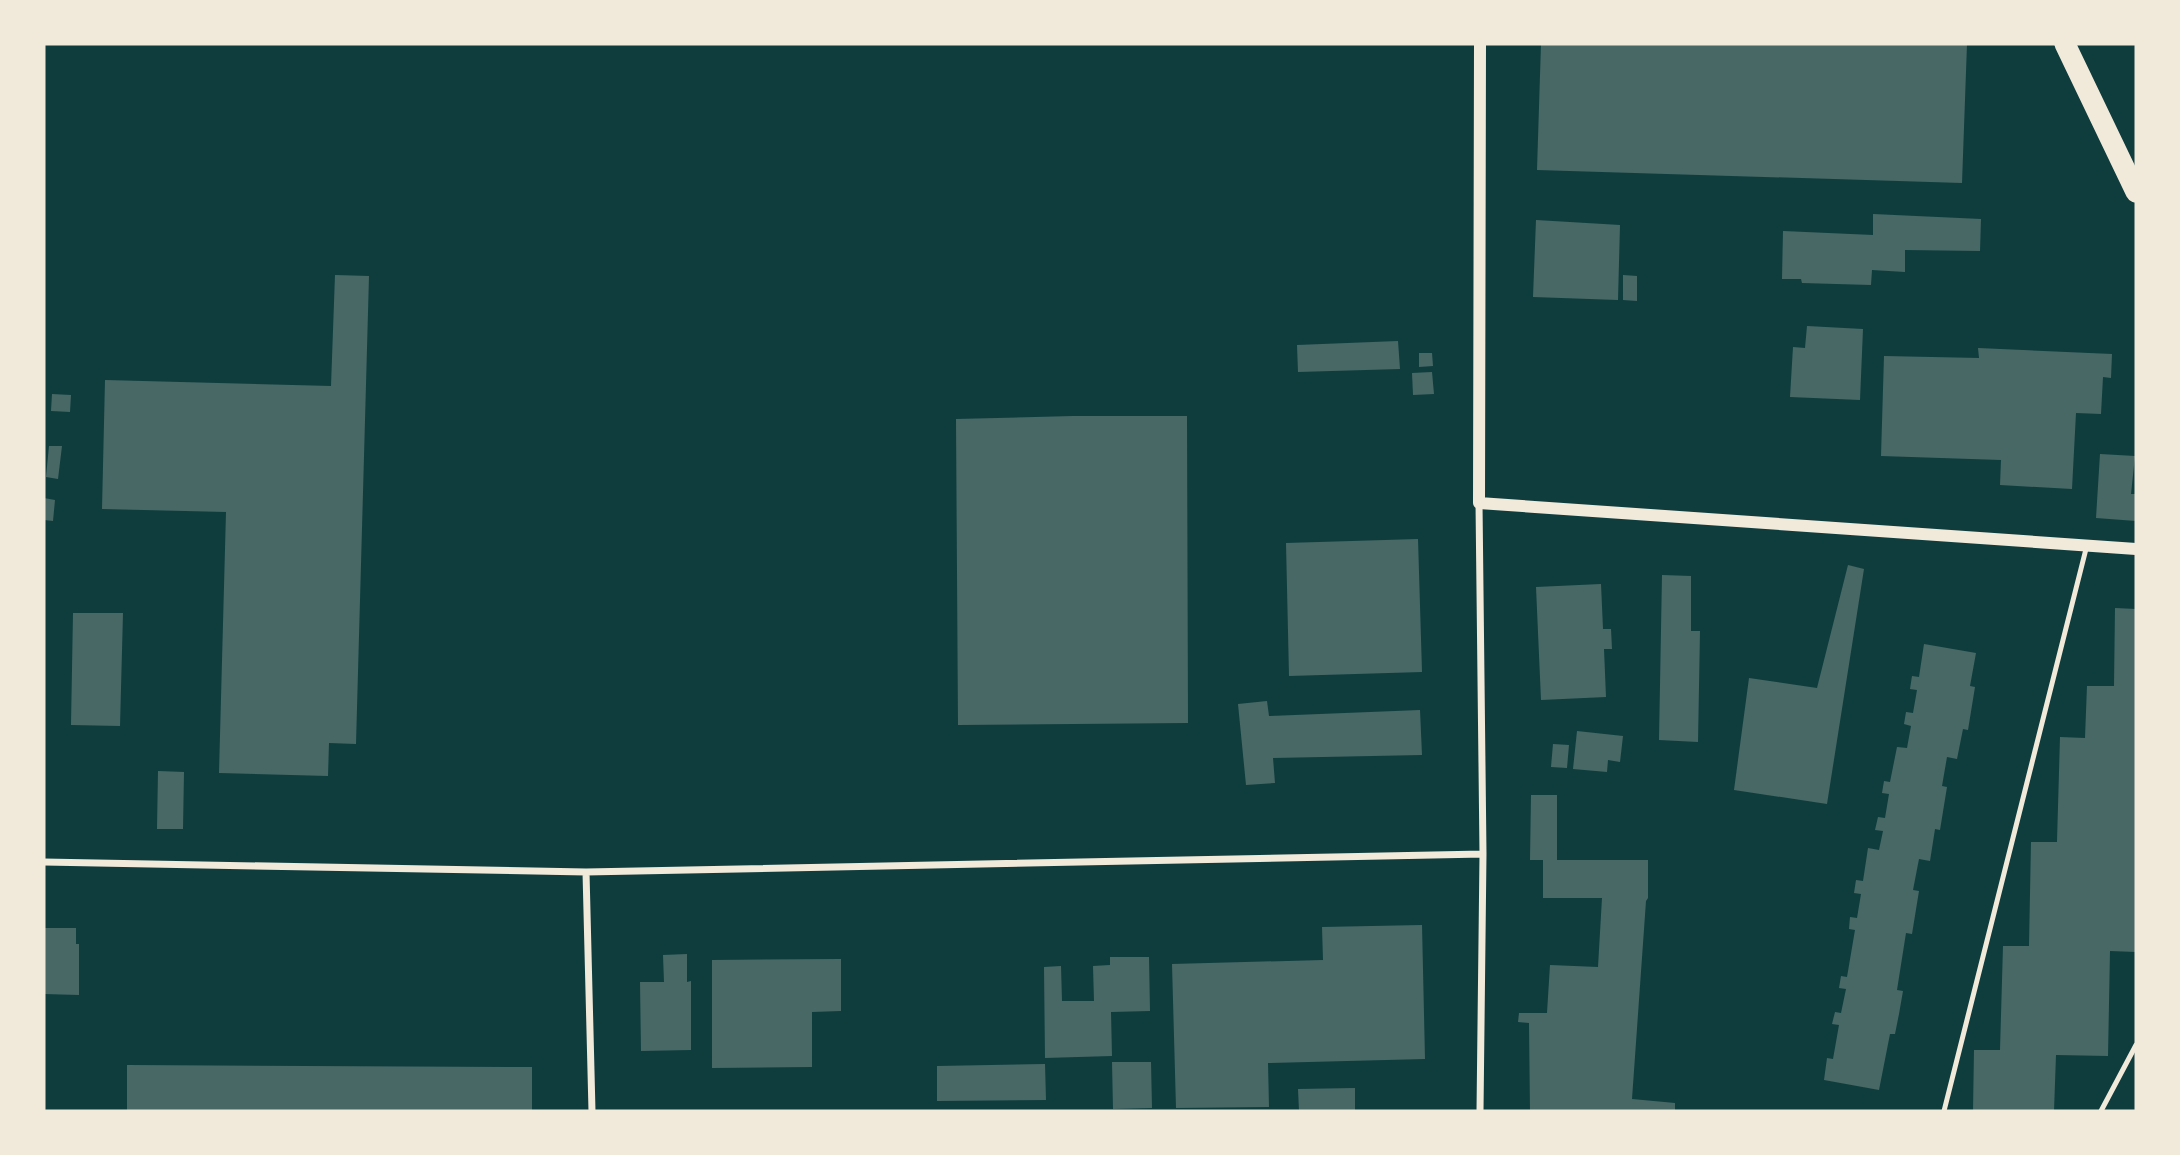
<svg xmlns="http://www.w3.org/2000/svg" width="2180" height="1155" font-family="'Fira Sans',sans-serif">
<style>
.building{fill:#486865}
.lines{fill:none;stroke-linecap:round;stroke-linejoin:round}
.service{stroke:#f1e9da;stroke-width:5}
.minor{stroke:#f1e9da;stroke-width:7}
.tertiary{stroke:#f1e9da;stroke-width:12}
.motorway{stroke:#f1e9da;stroke-width:21}
</style>
<rect width="100%" height="100%" fill="#0f3d3e"/>
<path class="building" d="M1541,44h426l-5,139 -425,-13z
M1873,214l108,5 -1,32 -75,-1v22l-33,-2 -1,15 -69,-2 -1,-4h-19l1,-48 90,4z
M1536,220l84,5 -2,75 -85,-3z
M335,275l34,1 -13,468 -27,-1 -1,33 -109,-3 7,-261 -124,-3 3,-129 226,6z
M1623,275l14,1v25l-14,-1z
M1807,326l56,3 -3,71 -70,-3 3,-50 12,1z
M1398,341l2,28 -102,3 -1,-27z
M1978,348l134,6 -1,24 -8,-1 -2,37 -25,-1 -4,76 -72,-4 1,-25 -120,-4 3,-100 95,2z
M1419,353h13l1,13 -14,1z
M1432,372l2,22 -21,1 -1,-22z
M52,394l19,1 -1,17 -19,-1z
M1073,416h114l1,307 -230,2 -2,-306z
M49,446h13l-4,33 -12,-2z
M2100,454l35,2 -4,38h5v27l-40,-3z
M44,498l11,2 -2,21 -9,-1z
M1418,539l4,133 -133,4 -3,-133z
M1848,565l16,4 -37,235 -93,-14 15,-112 68,10z
M1662,575l29,1v55h9l-2,111 -39,-2z
M1601,584l2,45h8l1,20h-8l2,48 -65,3 -5,-113z
M2115,608l21,1v343l-26,-1 -2,105 -52,-1 -2,56h-81l1,-61h26l3,-104h26l2,-104h26l3,-105 25,1 2,-52h27z
M73,613h50l-3,113 -49,-1z
M1924,644l52,9 -6,33 5,1 -7,43 -5,-1 -6,30 -10,-2 -5,29 5,1 -7,43 -5,-1 -5,32 -11,-2 -6,31 6,1 -7,43 -6,-1 -9,57 6,1 -4,23 -4,20h-5l-11,56 -55,-10 3,-22 6,1 6,-34 -7,-1 3,-12 6,1 5,-24 -7,-1 2,-12 6,1 8,-47 -6,-1 1,-12 7,1 4,-24 -7,-1 2,-13 7,1 5,-33 11,2 4,-19 -8,-1 3,-13 7,1 4,-24 -7,-1 2,-12 6,1 7,-35 10,1 4,-22 -7,-2 2,-12 7,1 4,-23 -7,-1 2,-13 7,1z
M1267,701l2,15 151,-6 2,45 -149,3 2,25 -29,2 -8,-81z
M1577,731l46,5 -3,26 -12,-2 -1,12 -34,-3z
M1553,744l16,1 -2,23 -16,-1z
M158,771l26,1 -1,57h-26z
M1531,795h26v65h91v38l-2,3 -14,198 43,4v8h-145l-1,-88 -11,-1 1,-9h28l3,-48 48,2 4,-69h-59v-38h-13z
M1422,925l3,134 -157,4 1,44 -93,1 -4,-144 151,-4 -1,-33z
M44,928h32v16h3v51l-35,-1z
M687,954v28l4,-1v69l-50,1 -1,-69h24l-1,-27z
M1110,957h39l1,54 -39,1 1,44 -67,2 -1,-91 17,-1 1,35h32l-1,-35 17,-1z
M841,959v52l-29,1v55l-100,1v-108z
M1112,1062h39l1,46 -39,1z
M1045,1064l1,36 -109,1v-35z
M127,1065l405,2v44h-405z
M1355,1088v23h-56l-1,-22z"/>
<g class="lines">
<path class="service" d="M1944,1111l143,-566
M2101,1111l35,-66"/>
<path class="minor" d="M1479,503l4,351 -3,257
M44,862l542,10 897,-18
M586,872l6,239"/>
<path class="tertiary" d="M1480,44l-1,459 657,46"/>
<path class="motorway" d="M2065,44l71,148"/>
</g>
<rect width="2180" height="1155" fill="none" stroke="#f1e9da" stroke-width="91"/>
</svg>
